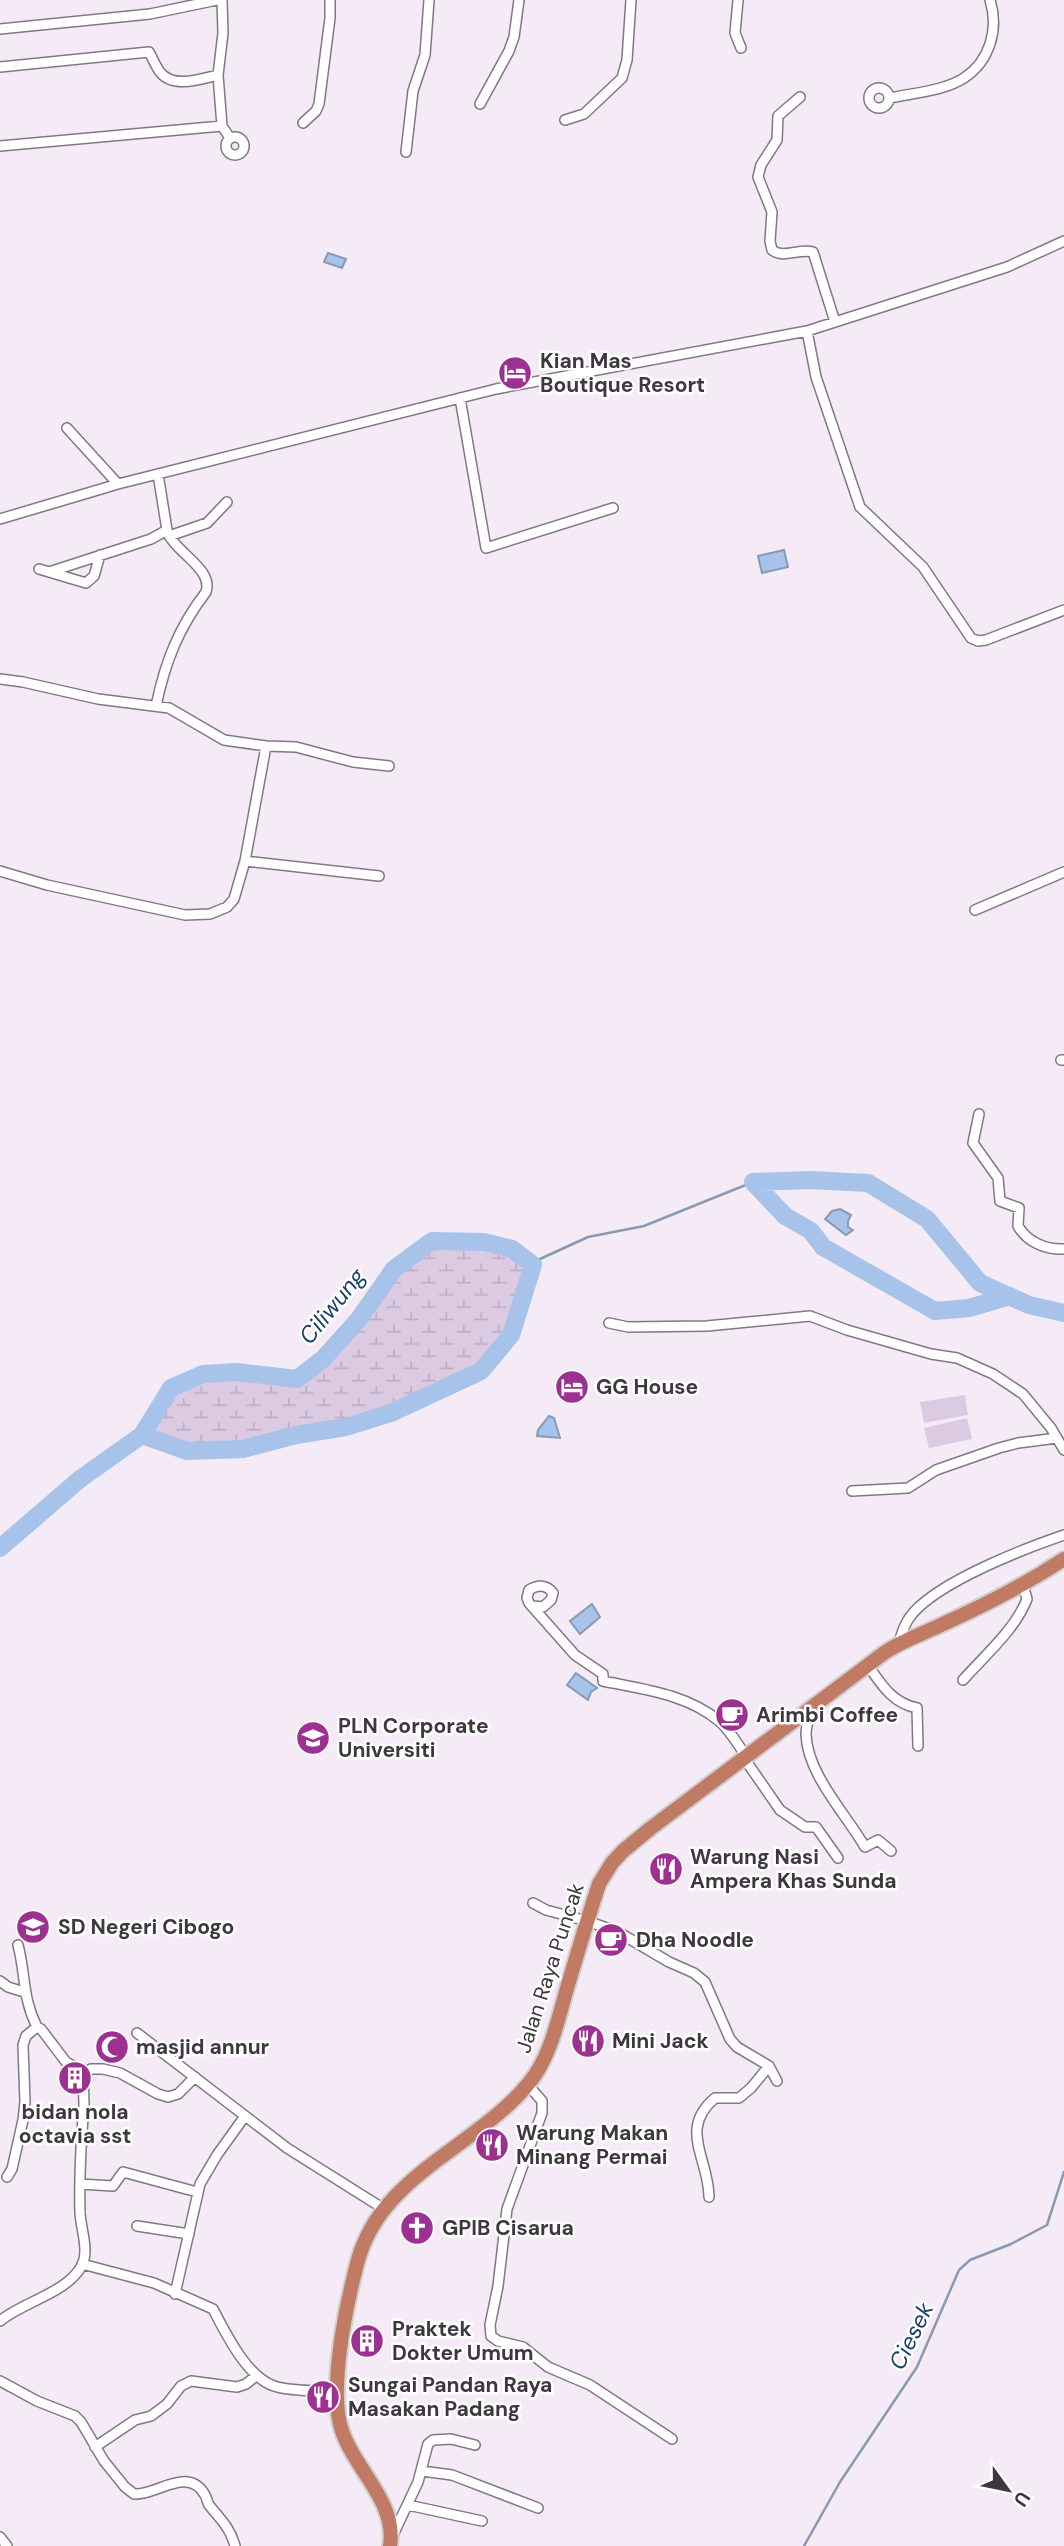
<svg xmlns="http://www.w3.org/2000/svg" width="1064" height="2546" font-family="'DM Sans',sans-serif">
<style>
.green{fill:#dccae3}
.wetland{fill:url(#wetland-marsh)}
.water{fill:#a8c3e9;stroke:#8899b5;stroke-width:2}
.lines{fill:none;stroke-linecap:round;stroke-linejoin:round}
.stream{stroke:#8899b5;stroke-width:2.5}
.river{stroke:#a8c3e9;stroke-width:18}
.minor-casing{stroke:#807883;stroke-width:12}
.highway-casing{stroke:#d0cfd0;stroke-width:18}
.minor{stroke:#fff;stroke-width:9}
.highway{stroke:#c17a63;stroke-width:14}
.labels{text-anchor:middle;dominant-baseline:central;stroke-width:5;stroke-linejoin:round;paint-order:stroke}
.poi-label{font-size:21px;font-weight:bold;fill:#3c383d;stroke:#fff;text-anchor:start}
.street-label{font-size:21px;fill:#3c383d;stroke:#fff}
.water-label{font-size:23px;font-style:italic;fill:#1a3e6d;stroke:#fff}
</style>
<defs>
<pattern id="wetland-marsh" width="20" height="14" patternUnits="userSpaceOnUse" patternTransform="scale(1.75)"><rect width="20" height="14" fill="#dccae3"/><path d="M1 5h8M5 5V1M11 12h8M15 12V8" fill="none" stroke="#beaec4"/></pattern>
</defs>
<rect width="100%" height="100%" fill="#f4ebf7"/>
<path class="green" d="M965,1395l3,20 -44,8 -4,-21z
M967,1418l5,21 -43,9 -5,-20z"/>
<path class="wetland" d="M432,1241l52,1 28,7 21,16 -22,70 -30,36 -90,42 -45,14 -50,8 -53,14 -56,2 -45,-16 29,-47 32,-14 34,-2 60,7 26,-20 36,-40 35,-50z"/>
<path class="water" d="M328,253l18,6 -4,9 -18,-6z
M784,550l4,17 -26,6 -4,-17z
M840,1209l11,6 -3,6v6l5,3 -7,5 -21,-16 7,-8z
M549,1416l5,2 6,20 -23,-2 1,-6z
M592,1604l8,13 -20,17 -10,-13z
M576,1673l21,15 -6,4 -3,8 -21,-15z"/>
<g class="lines">
<path class="stream" d="M533,1265l7,-6 48,-22 56,-11 109,-44
M804,2546l36,-64 77,-115 42,-97 11,-10 41,-16 36,-19 17,-53"/>
<path class="river" d="M753,1182l58,-2 57,3 59,36 53,64 49,22 35,8
M753,1182l32,34 26,15 12,16 112,64 34,-3 41,-12
M0,1548l80,-69 62,-44 29,-47 32,-14 34,-2 60,7 26,-20 36,-40 35,-50 38,-28 52,1 28,7 21,16 -22,70 -30,36 -90,42 -45,14 -50,8 -53,14 -56,2 -45,-16"/>
<g class="minor-casing">
<path id="minor" d="M738,0l-3,33 6,15
M0,29l150,-15 67,-14
M0,67l149,-15c4,7 7,15 11,20 13,17 41,7 58,3l4,51 8,12
M218,75l5,-42 -1,-33
M869 98a10 10 0 1 1 20 0a10 10 0 1 1-20 0Z
M800,97l-22,19 -1,24 -16,25 -3,12 14,35 -2,29 2,9c12,9 27,-2 41,2l22,70
M890,98c23,-5 54,-7 74,-20 26,-17 35,-49 26,-78
M480,104l29,-53 5,-14 5,-37
M565,120l19,-6 38,-36 5,-18 4,-60
M303,123l13,-12 3,-7 11,-86v-18
M226 146a9 9 0 1 1 18 0a9 9 0 1 1-18 0Z
M0,146l222,-20
M406,152l7,-61 12,-36 4,-55
M807,331l9,46 44,130 63,60 48,71 7,3 8,-1 78,-30
M460,398l26,150 127,-40
M67,428l51,56
M0,519l118,-35 378,-95 311,-58 200,-64 57,-26
M169,536l38,-13 20,-21
M39,569l47,14 8,-7 6,-21
M49,572l102,-33 16,-9 -9,-56
M0,679l23,3 75,17 71,9 55,32 42,6 30,1 57,15 36,4
M156,706c9,-44 23,-79 50,-114 8,-24 -33,-40 -39,-62
M245,861l134,15
M0,871l47,14 138,30 25,-1 17,-7 7,-8 11,-38 21,-115
M975,910l89,-38
M1061,1060h3
M979,1114l-6,29 25,35 2,23 19,7 -1,18c9,16 28,24 46,23
M609,1323l19,4 79,-1 103,-10 37,14 84,24 26,4 36,16 30,20 28,34 13,22
M852,1491l56,-3 28,-18 63,-22 19,-5 39,-5
M532,1606l11,1 8,-7 2,-7c-6,-8 -15,-9 -24,-3l-2,8 2,5 46,52 28,19v7c39,8 84,13 116,40 11,9 19,24 27,35
M899,1643c3,-11 6,-21 14,-30 28,-32 110,-64 151,-78
M867,1664c14,20 25,39 50,44l1,38
M963,1680c22,-25 52,-50 64,-81l-4,-14
M812,1707c-2,8 -6,18 -6,27 1,40 40,80 59,113l13,-7 13,11
M744,1758l36,52 25,17h11l22,31
M533,1903l13,7 41,11
M587,1921l31,11 51,30 25,11 11,9 25,57 7,8 32,19 8,15
M18,1945c8,31 4,52 19,82
M0,1981l8,6 16,5
M137,2033l150,115 97,61
M528,2085l14,16v12l-35,96 -9,77 -8,39 1,11 7,5 25,6 25,20 42,18 82,54
M7,2177l5,-8 11,-49 2,-18 -2,-57 3,-9 11,-9 4,2 25,33 20,11
M80,2184l33,2 10,-14 74,20
M709,2197c0,-38 -31,-68 6,-99h24l12,-10 18,-22
M137,2226l52,8
M82,2264l72,19 59,26c13,25 34,68 61,77 19,6 42,4 61,6
M175,2294l25,-110 17,-29 28,-39
M0,2321c23,-19 66,-28 81,-54 9,-15 0,-37 -1,-54 -1,-36 1,-72 4,-108 0,-11 -2,-22 2,-32l5,-4h12l17,4 38,21 10,3 10,-3 17,-17
M0,2381l37,20 38,15 6,6 23,39 21,26 9,7c22,2 54,-29 71,1 2,3 2,7 4,10 11,14 21,22 26,41
M95,2447l40,-27 16,-4 16,-12 14,-18 10,-5 46,6 9,-3 10,-8
M422,2471l30,4 86,33
M408,2505l74,16
M393,2535l25,-53 10,-38 5,-4 18,-1 24,6
M0,2537l7,9"/>
</g>
<g class="highway-casing">
<path id="highway" d="M390,2546c7,-44 -35,-76 -48,-115 -14,-40 4,-125 15,-167 22,-89 119,-116 172,-181 22,-26 29,-65 39,-98 10,-34 20,-67 31,-101l13,-21 11,-12 28,-23 233,-175c19,-13 39,-19 59,-29 42,-19 83,-40 121,-65"/>
</g>
<use href="#minor" class="minor"/>
<use href="#highway" class="highway"/>
</g>
<defs>
<g id="hotel-disc" transform="scale(1.75)"><circle r="9.5" fill="#9c3192" stroke="#fff"/><path d="M-6-4.5h1.5V1H6V5H4.5V3h-9V5H-6ZM-4 0a1.8 1.8 0 1 1 3.6 0ZM.5 0V-2.5h3Q6-2.5 6 0Z" fill="#fff"/></g>
<g id="cafe-disc" transform="scale(1.75)"><circle r="9.5" fill="#9c3192" stroke="#fff"/><path d="M-5.5-4.5H6V0H3Q3 3.5 0 3.5H-2.5Q-5.5 3.5-5.5 0ZM3-3.2v2h1.7v-2ZM-6 4.5H4V6H-6Z" fill="#fff"/></g>
<g id="university-disc" transform="scale(1.75)"><circle r="9.5" fill="#9c3192" stroke="#fff"/><path d="M0-5L7-2L0 1L-7-2ZM-4 1L0 2.5L4 1V4Q0 6-4 4Z" fill="#fff"/></g>
<g id="restaurant-disc" transform="scale(1.75)"><circle r="9.5" fill="#9c3192" stroke="#fff"/><path d="M-5-6h1v4h1v-4h1v4h1v-4h1v5L-1.5 .5V6h-2V.5L-5-1ZM5-6V6H3V1.5H1.5Q1.5-4 5-6Z" fill="#fff"/></g>
<g id="school-disc" transform="scale(1.75)"><circle r="9.5" fill="#9c3192" stroke="#fff"/><path d="M0-5L7-2L0 1L-7-2ZM-4 1L0 2.5L4 1V4Q0 6-4 4Z" fill="#fff"/></g>
<g id="mosque-disc" transform="scale(1.75)"><circle r="9.5" fill="#9c3192" stroke="#fff"/><path d="M3.5-4.9A6 6 0 1 0 3.5 4.9A5 5 0 1 1 3.5-4.9Z" fill="#fff"/></g>
<g id="building-disc" transform="scale(1.75)"><circle r="9.5" fill="#9c3192" stroke="#fff"/><path d="M-4-6H4V6H1V3H-1V6H-4ZM-2.5-4.3h1.7v1.8h-1.7ZM.8-4.3h1.7v1.8H.8ZM-2.5-1h1.7V.8h-1.7ZM.8-1h1.7V.8H.8Z" fill="#fff"/></g>
<g id="church-disc" transform="scale(1.75)"><circle r="9.5" fill="#9c3192" stroke="#fff"/><path d="M-1.2-6h2.4v3.5h3.3v2.4h-3.3V6h-2.4V-.1h-3.3v-2.4h3.3Z" fill="#fff"/></g>
</defs>
<g fill-rule="evenodd">
<use href="#hotel-disc" x="515" y="373"/>
<use href="#hotel-disc" x="572" y="1387"/>
<use href="#cafe-disc" x="732" y="1715"/>
<use href="#university-disc" x="313" y="1738"/>
<use href="#restaurant-disc" x="666" y="1869"/>
<use href="#school-disc" x="33" y="1927"/>
<use href="#cafe-disc" x="611" y="1940"/>
<use href="#restaurant-disc" x="588" y="2041"/>
<use href="#mosque-disc" x="112" y="2047"/>
<use href="#building-disc" x="75" y="2078"/>
<use href="#restaurant-disc" x="492" y="2145"/>
<use href="#church-disc" x="417" y="2228"/>
<use href="#building-disc" x="367" y="2341"/>
<use href="#restaurant-disc" x="323" y="2397"/>
</g>
<g class="labels">
<g class="poi-label">
<text x="540" y="361">Kian Mas<tspan x="540" dy="24">Boutique Resort</tspan></text>
<text x="596" y="1387">GG House</text>
<text x="756" y="1715">Arimbi Coffee</text>
<text x="338" y="1726">PLN Corporate<tspan x="338" dy="24">Universiti</tspan></text>
<text x="690" y="1857">Warung Nasi<tspan x="690" dy="24">Ampera Khas Sunda</tspan></text>
<text x="58" y="1927">SD Negeri Cibogo</text>
<text x="636" y="1940">Dha Noodle</text>
<text x="612" y="2041">Mini Jack</text>
<text x="136" y="2047">masjid annur</text>
<text x="75" y="2112" text-anchor="middle">bidan nola<tspan x="75" dy="24">octavia sst</tspan></text>
<text x="516" y="2133">Warung Makan<tspan x="516" dy="24">Minang Permai</tspan></text>
<text x="442" y="2228">GPIB Cisarua</text>
<text x="392" y="2329">Praktek<tspan x="392" dy="24">Dokter Umum</tspan></text>
<text x="348" y="2385">Sungai Pandan Raya<tspan x="348" dy="24">Masakan Padang</tspan></text>
</g>
<g class="street-label">
<text transform="translate(550 1968) rotate(-72)">Jalan Raya Puncak</text>
</g>
<g class="water-label">
<text transform="translate(332 1306) rotate(-51)">Ciliwung</text>
<text transform="translate(911 2336) rotate(-64)">Ciesek</text>
</g>
</g>
<g transform="translate(1008 2490) rotate(123)" stroke="#ffffff" stroke-width="5" paint-order="stroke">
<path d="M0-5L12 26L0 18L-12 26Z" fill="#3c383d"/>
<text y="-10" font-size="19" font-weight="bold" text-anchor="middle" fill="#3c383d">U</text>
</g>
</svg>
